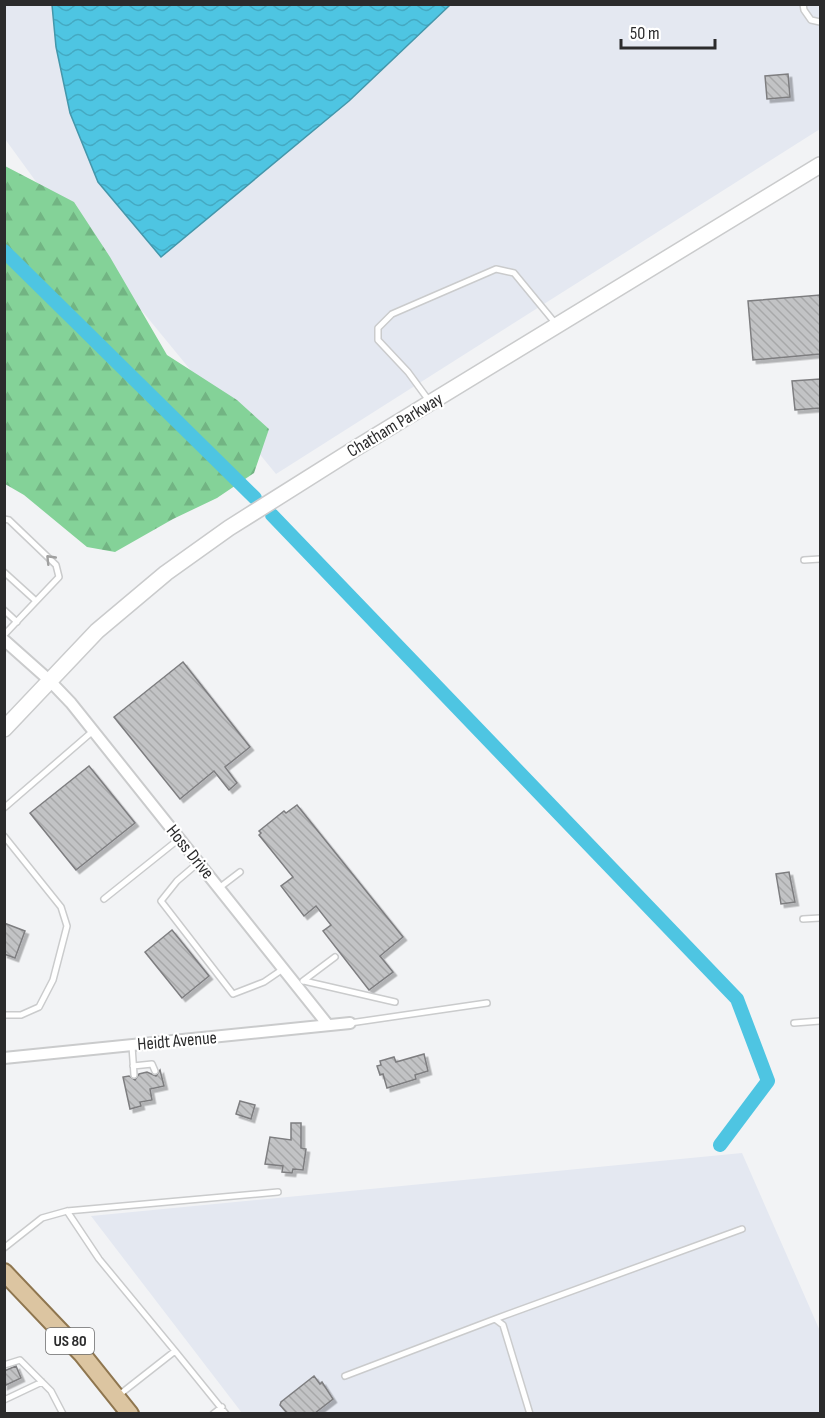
<svg xmlns="http://www.w3.org/2000/svg" width="825" height="1418" font-family="'Sofia Sans Condensed',sans-serif">
<style>
.built{fill:#e4e8f1}
.forest{fill:url(#forest-firs)}
.water{fill:url(#water-waves);stroke:#4497ab;stroke-width:1.5}
.lines{fill:none;stroke-linecap:round;stroke-linejoin:round}
.canal{stroke:#4ec5e2;stroke-width:14}
.building{fill:url(#building-back-hatch);stroke:#7e7e80;stroke-width:1.5;filter:url(#shadow)}
.lane-casing{stroke:#cacbcc;stroke-width:8}
.street-casing{stroke:#cacbcc;stroke-width:14}
.secondary-casing{stroke:#cacbcc;stroke-width:18}
.primary-casing{stroke:#8f764f;stroke-width:20}
.lane{stroke:#fff;stroke-width:5}
.street{stroke:#fff;stroke-width:10}
.secondary{stroke:#fff;stroke-width:15}
.primary{stroke:#dcc5a1;stroke-width:16}
.oneway{stroke:#a0a0a0}
.labels{text-anchor:middle;dominant-baseline:central;stroke-width:4.5;stroke-linejoin:round;paint-order:stroke}
.shield{fill:#fff;stroke:#6b6b6b;stroke-width:1.5}
.shield-label{font-size:16px;font-weight:bold;fill:#2b2b2c}
.street-label{font-size:18px;fill:#2b2b2c;stroke:#fff}
</style>
<defs>
<pattern id="forest-firs" width="22" height="20" patternUnits="userSpaceOnUse" patternTransform="scale(1.5)"><rect width="22" height="20" fill="#84d298"/><path d="M5 1l3.5 6h-7zM16 11l3.5 6h-7z" fill="#72b483"/></pattern>
<pattern id="water-waves" width="16" height="10" patternUnits="userSpaceOnUse" patternTransform="scale(1.5)"><rect width="16" height="10" fill="#4ec5e2"/><path d="M0 5q4-4 8 0t8 0" fill="none" stroke="#44a9c2"/></pattern>
<pattern id="building-back-hatch" width="6" height="6" patternUnits="userSpaceOnUse" patternTransform="scale(1.5)"><rect width="6" height="6" fill="#c2c3c5"/><path d="M-1 5l2 2M0 0l6 6M5-1l2 2" fill="none" stroke="#a7a8a9"/></pattern>
<filter id="shadow"><feDropShadow dx="3.5" dy="3.5" stdDeviation="0" flood-color="#0004"/></filter>
</defs>
<rect width="100%" height="100%" fill="#f2f3f5"/>
<path class="built" d="M5,5h815v124l-544,345 -239,-291 -32,-44z
M742,1153l78,178v82h-578l-151,-197z"/>
<path class="forest" d="M5,166l69,36 36,55 57,98 70,45 32,29 -15,44 -37,25 -44,21 -58,33 -28,-5 -63,-52 -19,-11z"/>
<path class="water" d="M52,5v-1l398,1 -101,96 -188,156 -63,-75 -28,-69 -14,-66z"/>
<g class="lines">
<path class="canal" d="M4,251l251,247
M272,515l465,484 31,82 -48,64"/>
</g>
<path class="building" d="M788,74l2,23 -23,2 -2,-23z
M820,295v59l-67,6 -5,-59z
M820,379v29l-25,2 -3,-29z
M183,662l67,85 -25,20 12,16 -8,7 -15,-19 -34,28 -66,-82z
M89,766l46,57 -59,47 -46,-57z
M297,805l106,132 -23,19 13,16 -24,18 -46,-59 8,-6 -15,-19 -12,10 -23,-30 12,-9 -34,-42 2,-2 -2,-2 25,-20 2,2z
M789,872l6,30 -14,2 -5,-30z
M4,923l21,8 -10,27 -11,-4z
M172,930l37,46 -27,22 -37,-46z
M424,1054l4,17 -13,4 1,4 -29,9 -4,-14 -3,1 -3,-9 4,-1 -1,-4 14,-4 2,5z
M160,1070l4,16 -14,3 2,11 -12,2 1,4 -11,3 -7,-32 6,-1 6,4 4,-6 8,-2 9,4z
M240,1101l15,4 -4,14 -15,-5z
M291,1123h10v25l5,1 -3,21 -10,-1 -1,4 -10,-1 1,-6 -18,-2 5,-27 21,3z
M16,1366l5,12 -17,8v-15z
M314,1376l6,8 2,-2 11,17 -18,14h-28l-7,-8 1,-3z"/>
<g class="lines">
<g class="lane-casing">
<path id="lane" d="M803,4l1,6 7,10 9,2
M430,402l-22,-30 -30,-32v-12l14,-14 104,-45 18,4 42,51
M4,519l5,1 47,45 3,12 -55,58
M804,560l16,-1
M4,572l32,29
M4,610l13,12
M4,808l89,-77
M4,836l57,71 6,19 -14,54 -14,27 -18,8h-17
M198,863l-21,18 -16,20 72,93 31,-12 19,-13
M219,888l21,-16
M104,899l75,-60
M803,919l17,-1
M303,981l32,-24
M304,981l91,21
M350,1023l137,-20
M794,1023l26,-2
M132,1046l2,29
M133,1066l19,-2 3,7
M67,1211l32,48 76,92
M4,1248l38,-30 25,-7 211,-19
M495,1319l247,-90
M4,1365l16,-5 31,31 12,23
M345,1376l150,-57 8,6 27,89
M119,1395l56,-44 51,63
M4,1400l38,-18
M213,1414l9,-7"/>
</g>
<g class="street-casing">
<path id="street" d="M4,640l45,40 22,23 257,322
M4,1058l346,-35"/>
</g>
<g class="secondary-casing">
<path id="secondary" d="M4,729l93,-98 69,-58 63,-45 127,-80 464,-283"/>
</g>
<g class="primary-casing">
<path id="primary" d="M4,1272l78,82 48,60"/>
</g>
<use href="#lane" class="lane"/>
<use href="#street" class="street"/>
<use href="#secondary" class="secondary"/>
<use href="#primary" class="primary"/>
</g>
<defs><path id="oneway-chevron" d="M-2-3.5L2.5 0L-2 3.5" fill="none" stroke-width="1.6" stroke-linecap="round" stroke-linejoin="round" transform="scale(1.5)"/></defs>
<use class="oneway" href="#oneway-chevron" transform="translate(50 559) rotate(-134)"/>
<g class="labels">
<rect class="shield" x="46" y="1328" width="48" height="26" rx="4.5"/>
<g class="shield-label">
<text x="70" y="1341">US 80</text>
</g>
<g class="street-label">
<text transform="translate(395 425) rotate(-31)">Chatham Parkway</text>
<text transform="translate(190 852) rotate(51)">Hoss Drive</text>
<text transform="translate(177 1041) rotate(-5)">Heidt Avenue</text>
</g>
</g>
<rect width="825" height="1418" fill="none" stroke="#2b2b2c" stroke-width="12"/>
<path d="M621 39v9h94v-9" fill="none" stroke="#2b2b2c" stroke-width="3"/>
<text x="630" y="39" font-size="18" fill="#2b2b2c" stroke="#ffffff" stroke-width="4.5" paint-order="stroke">50 m</text>
</svg>
